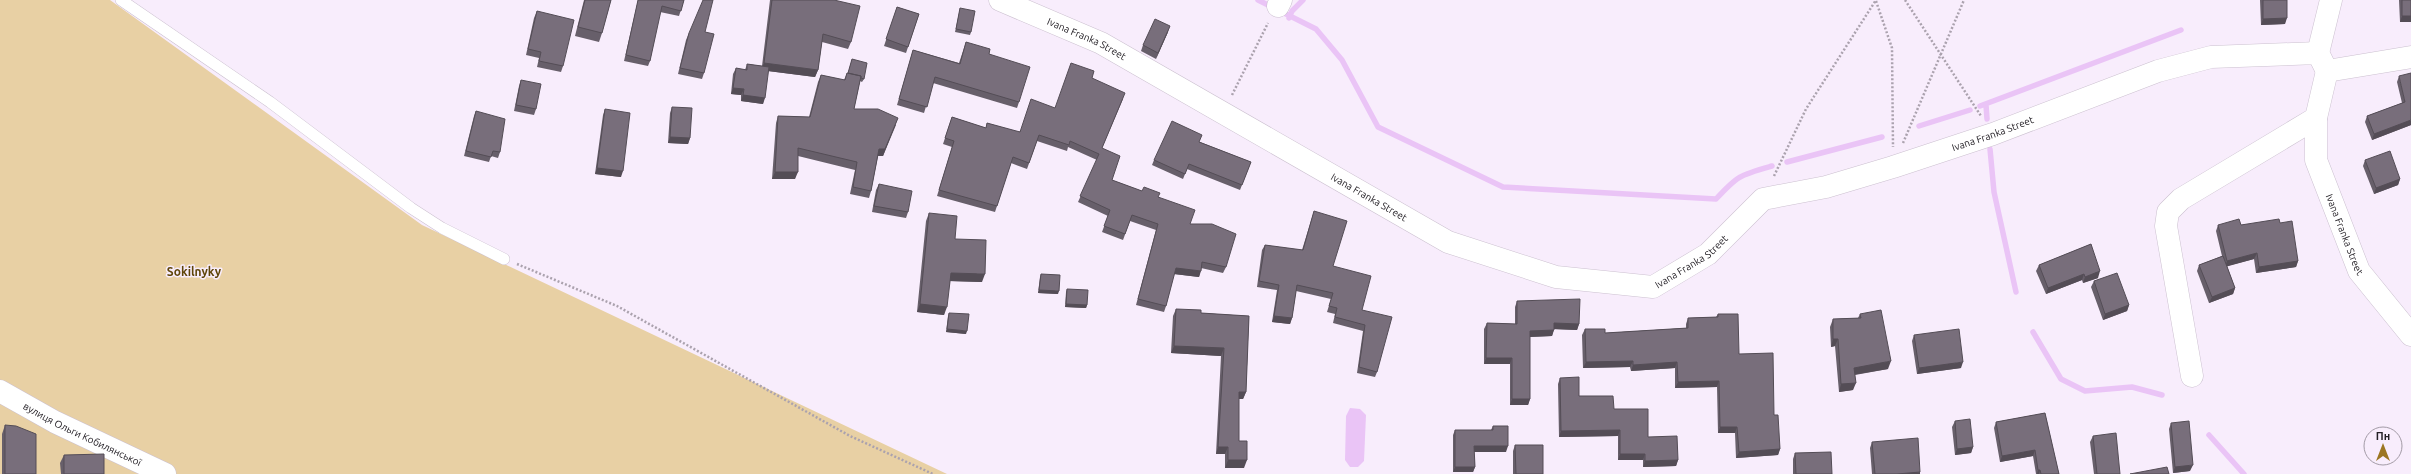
<svg xmlns="http://www.w3.org/2000/svg" width="2411" height="474" font-family="Ubuntu,sans-serif">
<style>
.green{fill:#e8d0a4}
.water{fill:#eac4f6}
.lines{fill:none;stroke-linecap:round;stroke-linejoin:round}
.stream{stroke:#eac4f6;stroke-width:5.5}
.lane-casing{stroke:#ccc1d0;stroke-width:12}
.street-casing{stroke:#ccc1d0;stroke-width:23}
.path{stroke:#aba2ae;stroke-width:2.5;stroke-dasharray:2 2;stroke-linecap:butt}
.lane{stroke:#fff;stroke-width:11}
.street{stroke:#fff;stroke-width:22}
.wall{fill:#675f6a}
.shaded-wall{fill:#544d56}
.building{fill:#786e7b;stroke:#544d56}
.labels{text-anchor:middle;dominant-baseline:central;stroke-width:3;stroke-linejoin:round;paint-order:stroke}
.street-label{font-size:10px;fill:#242026;stroke:#f8edfc}
.quarter-label{font-size:12px;font-weight:bold;fill:#5f4508;stroke:#f8edfc}
</style>
<rect width="100%" height="100%" fill="#f8edfc"/>
<path class="green" d="M0,0h110l312,225 525,249h-947z"/>
<path class="water" d="M1350,408l10,1 6,6 -2,46 -6,6h-8l-5,-7 1,-44z"/>
<g class="lines">
<path class="stream" d="M1258,0l58,29 26,31 36,67 125,60 213,12c22,-24 24,-24 56,-33
M1289,18l3,-7 11,-11
M1986,105l1,14
M1980,106l201,-76
M1919,126l51,-16
M1990,149l4,43 22,100
M1787,162l95,-25
M2033,332l28,47 24,12 47,-4 30,8
M2209,435l35,39"/>
<g class="lane-casing">
<path id="lane" d="M121,0l149,102 141,106 31,20 62,31"/>
</g>
<g class="street-casing">
<g id="street">
<path id="s1" d="M1000,0l101,43 347,199 108,35 97,10 55,-33 55,-55 63,-12 67,-20 100,-33 165,-63 53,-14 107,-4 9,18 84,-14"/>
<path d="M1278,6l3,-6"/>
<path d="M2318,53l13,-53"/>
<path id="s2" d="M2327,71l-11,47v42l43,111 52,64"/>
<path d="M2192,376l-26,-150 2,-14 13,-13 135,-81"/>
<path id="s3" d="M0,391l55,31 110,52"/>
</g>
</g>
<path class="path" d="M1905,0l76,116
M1876,1l16,47 1,99
M1232,95l36,-72
M1903,143l61,-143
M1774,176l32,-67 70,-109
M517,264l100,42 233,130 83,38"/>
<use href="#lane" class="lane"/>
<use href="#street" class="street"/>
</g>
<path class="wall" d="M584,0h27l-9,33 -3,9 -24,-6z
M638,0h46l-5,16 -19,-4 -10,49 -2,5 -24,-5z
M770,0h64l17,42 -3,7 -26,-7 -4,28 -3,7 -47,-6 -5,33 -22,-3v-6l-10,-1 2,-20 3,-6 9,2 2,-6 15,2z
M2260,0h27l-2,24 -24,1z
M2399,0h12v22h-11z
M897,7l22,7 -13,39 -22,-7z
M960,8l11,24 -1,3 -15,-3z
M537,11l26,55 -2,6 -24,-5 2,-9 -13,-3 8,-37z
M705,32l-1,41 -2,6 -24,-5 8,-34 3,-7z
M1168,32l-12,27 -15,-8 2,-6z
M966,42l23,12 30,48 -2,6 -84,-25 -9,30 -27,-8 16,-55 46,13z
M852,59l12,20 -2,3 -2,-1 -6,28 42,16 -13,31h-5l-7,35 -2,7 -19,-4 5,-24 -57,-14 -3,23h-23l4,-56 2,-7 31,1 9,-35 3,-7 23,5 3,-7h1z
M2399,76l12,49 -39,15 -7,-18 2,-6 35,-13 -5,-21z
M1092,78l31,21 -21,49 10,32 46,17 32,27 36,43 -3,6 -22,-5 -2,9 -25,-3 -8,32 -2,6 -28,-7 20,-75 -26,-9 -7,19 -21,-8 6,-16 -30,-14 19,-42 -29,-13 -1,4 -30,-10 -10,28 -16,-6 -16,49 -58,-16 15,-49 -9,-3 9,-27 34,11 1,-5 32,9 36,-24z
M521,80l15,29 -2,6 -20,-4 5,-25z
M672,107l18,31 -2,6 -20,-1 2,-30z
M605,109l16,68 -26,-3 8,-59z
M476,111l24,41 -2,6 -7,-2 -2,6 -25,-6 10,-40z
M1200,142l51,20 -11,28 -53,-21 -4,10 -31,-14 2,-5z
M2365,160l35,19 -2,6 -24,9 -11,-28z
M879,184l29,28 -2,6 -34,-6 4,-22z
M1314,211l19,55 29,44 15,62 -2,5 -18,-4 6,-42 -30,-8 2,-9 -8,-2 4,-13 -35,-8 -4,27 -2,6 -18,-2 5,-32 -20,-3 5,-37 3,-5 37,5z
M929,213l26,26 27,43 -32,-1 -6,34 -27,-3 9,-91z
M2280,223l18,38 -2,6 -40,6 -2,-14 -27,7 8,22 -2,6 -24,9 -12,-32 2,-6 23,-9 -6,-25 2,-6h23z
M2091,244l7,34 -15,5 -1,-3 -36,14 -10,-23 3,-6z
M1041,274l17,20 -20,-1 2,-16z
M2094,281l35,24 -2,6 -24,9 -12,-33z
M1067,289l20,16 -1,3 -21,-1 1,-15z
M1517,301l62,23 -2,6 -23,-1 -2,7 -22,1v62l-2,6h-18v-41h-26v-35l3,-6 28,1v-17z
M1176,309l25,4 48,3 -3,76 -3,7h-4v42l5,27h-19v-14h-9l5,-98 -50,-3 2,-37z
M949,313l17,21 -20,-2 2,-16z
M1718,314l21,40 35,61 6,34 -2,6 -42,3 -1,-25h-17l-1,-46 -42,1v-20l-44,3 -1,-4 -47,1 -1,-33 3,-6 20,4 81,-5v-4l2,-6 28,-1z
M1860,314l28,55 -33,6 -2,15 -14,2 -4,-46 -4,1 -1,-20 3,-8 25,-1z
M1914,335l47,33 -44,6 -5,-33z
M1560,378l19,18 35,13 34,28 30,23 -2,6 -33,1v-7h-25v-24l-59,1 -1,-53z
M2045,413l14,61h-23l-3,-18 -33,6 -6,-34 2,-6z
M1955,421l18,26 -2,6 -16,2 -3,-28z
M2171,423l19,48 -17,2 -4,-44z
M5,425l31,49h-34v-40z
M1493,426l13,26h-32l1,15 -2,5h-20v-37l2,-5h36z
M2093,436l27,38h-26l-4,-32z
M1872,442l48,32h-48l-2,-26z
M1515,445l28,29h-30v-23z
M1795,453l37,21h-39v-15z
M64,455l40,19h-43l-1,-11z"/>
<path class="shaded-wall" d="M2402,16h9v6h-11z
M2287,18l-2,6 -24,1 2,-6z
M1170,26l-2,6 -12,27 2,-6z
M764,63l54,7 -3,7 -54,-7z
M733,88l11,1 -3,6 -10,-1z
M743,95l22,3 -2,6 -22,-3z
M898,118l-15,38h-6l2,-7z
M2411,120v5l-39,15 2,-6z
M670,137l20,1 -2,6 -20,-1z
M597,168l26,3 -2,6 -26,-3z
M775,172h23l-3,7h-23z
M2400,179l-2,6 -24,9 2,-6z
M2257,253l-3,6 -29,8 2,-6z
M2298,261l-2,6 -40,6 3,-6z
M1176,268l25,3 -2,6 -25,-3z
M2100,271l-2,7 -15,5 2,-6z
M951,273l34,1 -3,8 -34,-1z
M2084,274l-2,6 -36,14 2,-6z
M2235,288l-2,6 -24,9 3,-6z
M1039,290l20,1 -1,3 -20,-1z
M920,304l27,3 -3,8 -27,-3z
M1066,304l21,1 -1,3 -21,-1z
M2129,305l-2,6 -24,9 2,-6z
M1274,316l18,2 -2,6 -18,-2z
M1554,323l25,1 -2,6 -25,-1z
M947,329l20,2 -1,3 -20,-2z
M1554,330l-2,6 -24,1 2,-6z
M1833,339h5l-3,7 -4,1z
M1174,346l50,2 -3,8 -50,-3z
M1486,358h26l-2,6h-26z
M1633,361l-3,6 -47,1 3,-6z
M1891,361l-3,8 -36,6 2,-7z
M1677,362l-2,6 -44,3 2,-6z
M1963,362l-2,6 -44,6 2,-6z
M1719,381l-2,6 -42,1 3,-6z
M1856,383l-3,7 -14,2 2,-8z
M1239,392h7l-3,7h-6z
M1512,399h18l-2,6h-18z
M1720,427h17l-2,6h-17z
M1620,430l-2,6 -59,1 2,-6z
M1474,446h34l-2,6h-34z
M1218,447h10l-3,7h-9z
M1973,447l-2,6 -16,2 2,-6z
M1780,449l-2,6 -42,3 3,-6z
M2035,450l-2,6 -33,6 2,-6z
M1620,454h25l-2,6h-25z
M1228,460h19l-3,8h-19z
M1678,460l-2,6 -33,1 2,-6z
M2193,465l-3,6 -17,2 2,-6z
M1455,467h20l-2,5h-20z
M2038,470h2l-1,4h-2z
M1920,472v2h-23z"/>
<path class="building" d="M585,0h26l-9,33 -24,-6z
M638,0h46l-3,11 -19,-5 -12,55 -24,-6z
M703,0h10l-8,32 9,2 -10,39 -24,-5 9,-35z
M772,0h62l26,6 -9,36 -28,-8 -5,36 -54,-7z
M2263,0h24v18l-24,1z
M2402,0h9v16h-9z
M897,7l22,7 -11,33 -22,-8z
M960,8l15,3 -4,21 -15,-3z
M537,11l37,9 -11,46 -24,-5 2,-9 -13,-3z
M1155,19l15,7 -12,27 -15,-8z
M966,42l24,7 -1,5 41,13 -11,35 -84,-25 -8,30 -28,-8 14,-49 47,14z
M852,59l15,4 -3,16 -3,-1v-2l-13,-3z
M1071,63l23,8 -2,7 33,15 -23,55 18,8 -8,24 30,11 2,-4 16,6 -2,4 37,13 -5,14h22l24,10 -10,33 -24,-5 -1,9 -25,-3 -10,38 -28,-7 20,-75 -26,-9 -7,19 -21,-8 6,-16 -30,-14 19,-42 -29,-13 -1,4 -30,-10 -10,28 -16,-6 -16,49 -58,-16 15,-49 -9,-3 7,-21 34,11 1,-5 33,9 11,-33 24,9z
M747,64l22,3 -4,31 -22,-3 1,-6 -11,-1 3,-20 11,2z
M847,73l14,3 -7,33h24l20,9 -13,31h-6l-8,42 -18,-4 4,-25 -59,-14v24h-23l3,-56 32,1 11,-42 24,5z
M2411,73v47l-37,14 -7,-18 38,-14 -6,-26z
M521,80l20,4 -5,25 -20,-4z
M672,107l20,1 -2,30 -20,-1z
M605,109l25,4 -7,58 -26,-3z
M476,111l29,8 -5,33 -7,-1 -2,6 -25,-6z
M1172,121l30,14 -3,7 52,20 -9,23 -53,-21 -4,10 -31,-14z
M2390,151l10,28 -24,9 -11,-28z
M879,184l33,7 -4,21 -34,-6z
M1314,211l33,10 -14,45 38,10 -9,34 30,7 -15,55 -18,-5 6,-42 -30,-8 2,-9 -8,-2 4,-13 -36,-8 -5,33 -18,-2 5,-31 -20,-4 6,-36 38,5z
M929,213l28,3 -2,23 31,1 -1,34 -34,-1 -4,34 -27,-3z
M2239,219l2,6 38,-6 1,4 12,-2 6,40 -39,6 -2,-14 -30,8 -9,-36z
M2091,244l9,27 -15,6 -1,-3 -36,14 -9,-23z
M2223,256l12,32 -23,9 -13,-32z
M2117,273l12,32 -24,9 -11,-33z
M1041,274l19,1 -1,16 -20,-1z
M1067,289l21,1 -1,15 -21,-1z
M1580,299l-1,25 -25,-1v7l-24,1v68h-18v-41h-26l1,-35 30,1v-23z
M1176,309l25,1v3l48,3 -3,76h-7v49h8v19h-19v-13h-10l6,-99 -50,-2z
M1881,310l10,51 -37,7 2,15 -15,1 -3,-45h-5v-20l28,-1 -1,-4z
M949,313l20,1 -2,17 -20,-2z
M1718,314h20l1,40 34,-1 1,62h4l2,34 -41,3 -2,-25h-17l-1,-46 -41,1 -1,-20 -44,3v-4l-47,1 -1,-33h20v4l83,-5v-10l30,-1z
M1959,329l4,33 -44,6 -5,-33z
M1579,377v19h34l1,13h34v28l29,-1 1,24 -33,1v-7h-25v-24l-59,1 -1,-53z
M2045,413l14,61h-18l-1,-4h-2l-3,-20 -33,6 -6,-34z
M1970,419l3,28 -16,2 -2,-28z
M2189,421l4,44 -18,2 -4,-44z
M5,425l11,1 20,8v40h-31z
M1493,426h15v20h-34l1,21h-20v-37h38z
M2116,433l4,41h-23l-4,-38z
M1918,438l2,34 -23,2h-22l-3,-32z
M1515,445h28v29h-27z
M1831,452l1,22h-36l-1,-21z
M104,454v20h-40v-19z
M2167,467l2,7h-39z"/>
<g class="labels">
<g class="street-label">
<text stroke="none"><textPath href="#s1" startOffset="95">Ivana Franka Street</textPath></text>
<text stroke="none"><textPath href="#s1" startOffset="1102">Ivana Franka Street</textPath></text>
<text stroke="none"><textPath href="#s1" startOffset="419">Ivana Franka Street</textPath></text>
<text stroke="none"><textPath href="#s2" startOffset="170">Ivana Franka Street</textPath></text>
<text stroke="none"><textPath href="#s1" startOffset="767">Ivana Franka Street</textPath></text>
<text stroke="none"><textPath href="#s3" startOffset="93">вулиця Ольги Кобилянської</textPath></text>
</g>
<g class="quarter-label">
<text x="194" y="271">Sokilnyky</text>
</g>
</g>
<g transform="translate(2383 446)"><circle r="19" fill="#f8edfc" stroke="#a39ba6"/>
<path d="M0-3L7 15L0 10L-7 15Z" fill="#9c7622"/>
<text y="-6" font-size="11" font-weight="bold" text-anchor="middle" fill="#242026">Пн</text>
</g>
</svg>
